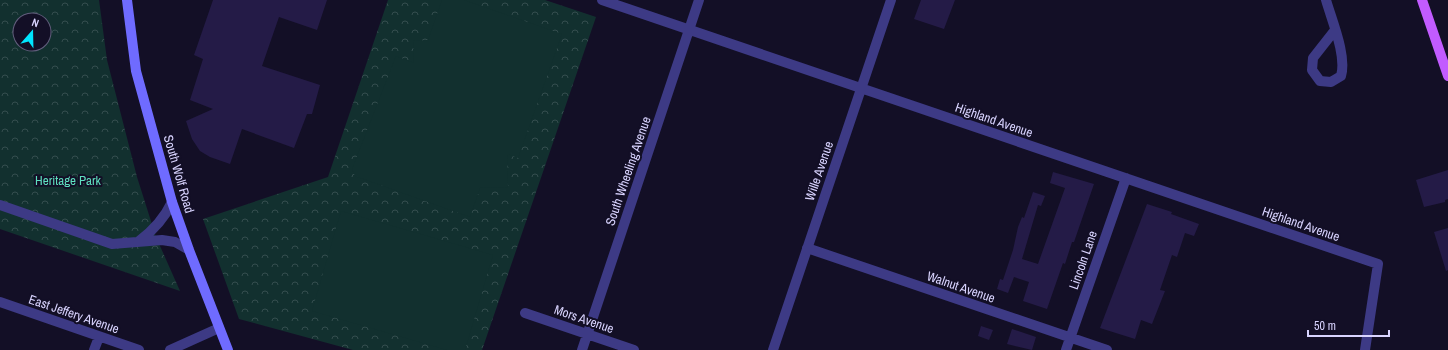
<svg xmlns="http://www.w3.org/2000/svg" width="1448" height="350" font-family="'Archivo Narrow',sans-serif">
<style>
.forest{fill:url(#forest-crowns);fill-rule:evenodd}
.garden{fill:#12302f}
.building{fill:#241b47}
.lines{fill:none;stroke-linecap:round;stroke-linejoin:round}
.minor{stroke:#3d3a85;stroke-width:10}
.secondary{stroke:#6f6bff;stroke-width:10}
.primary{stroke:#c25bff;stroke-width:10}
.labels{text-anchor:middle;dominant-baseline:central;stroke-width:4;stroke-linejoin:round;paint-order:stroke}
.street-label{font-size:13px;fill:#d9d4ff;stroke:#130f26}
.park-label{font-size:13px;fill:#5fe0c0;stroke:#130f26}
</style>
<defs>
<pattern id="forest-crowns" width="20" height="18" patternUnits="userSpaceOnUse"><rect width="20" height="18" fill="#12302f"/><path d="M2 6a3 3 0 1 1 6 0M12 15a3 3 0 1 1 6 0" fill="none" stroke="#344d4e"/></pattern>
</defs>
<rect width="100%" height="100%" fill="#130f26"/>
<path class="forest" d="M0,0h99l8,60 30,117 19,60 24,54 -180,-62zM20,20h24v24h-24z
M388,0h157l51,17 -114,333h-129l-114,-31 -36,-100 125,-42z"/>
<path class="garden" d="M442,0h22l98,34 -44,124 -11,-4 1,33 -28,1 -10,29 -115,-41 -3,-7 44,-113 18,7 -1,-22 15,-1z
M341,211l152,44 -28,95h-18l-135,-39z"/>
<path class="building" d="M213,0h114l-10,30 -38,-13 -17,49 58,19 -8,29h-5l-13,34 -52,-19 -12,35 -20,-7 -10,-6 -8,-12 -6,-18 27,-12 -23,-9 13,-41 -9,-4z
M921,0h34l-11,29 -30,-10z
M1448,170v29l-3,1v2l-21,5 -8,-27z
M1053,172l41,12 -20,58h-2l-7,22 -2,-1 -16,46 -24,-8 6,-19 -15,-5 -6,16 -11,-4 3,-10 3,1 10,-30 5,-23 4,-10 2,1 9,-26 12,4 -4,10 -3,-1 -16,54 16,5 27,-76 -15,-5z
M1147,204l25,8 -1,2 28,10 -5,12 -9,-3 -8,24 -5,-2 -12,35 5,1 -13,33 -11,-4 -6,19 -35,-11z
M1448,228v42l-2,1 -12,-39z
M981,326l12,4 -4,10 -11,-4z
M1012,329l24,8 -4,13 -25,-6z"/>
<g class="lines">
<path class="minor" d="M602,0l776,264 -13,86
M1326,0c6,21 21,56 15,76l-10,6 -11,-1 -8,-11 1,-12 22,-28
M0,205l112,39 50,-4 13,2 14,8
M139,241c15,-11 25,-22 33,-39
M807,248l300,102
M0,302l139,48
M525,313l109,37
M94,350l5,-13
M170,350l49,-22
M582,350l117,-350
M773,350l118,-350
M1066,350l60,-172"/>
<path class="secondary" d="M127,0l9,71 36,131 17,48 39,100"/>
<path class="primary" d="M1422,0l26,76"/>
</g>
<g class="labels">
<g class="street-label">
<text transform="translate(994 120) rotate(19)">Highland Avenue</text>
<text transform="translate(628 171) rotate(-71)">South Wheeling Avenue</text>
<text transform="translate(819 171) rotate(-71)">Wille Avenue</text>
<text transform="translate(179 174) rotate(74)">South Wolf Road</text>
<text transform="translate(1301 224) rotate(19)">Highland Avenue</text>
<text transform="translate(1083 260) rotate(-71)">Lincoln Lane</text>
<text transform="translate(961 287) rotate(19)">Walnut Avenue</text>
<text transform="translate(74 314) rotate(19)">East Jeffery Avenue</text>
<text transform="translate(584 319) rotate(19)">Mors Avenue</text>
</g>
<g class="park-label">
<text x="68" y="180">Heritage Park</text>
</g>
</g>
<g transform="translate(32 32) rotate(20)"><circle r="19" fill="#130f26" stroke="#625e7d"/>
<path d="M0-3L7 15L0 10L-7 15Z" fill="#00e5ff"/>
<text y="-6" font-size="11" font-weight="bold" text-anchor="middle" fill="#d9d4ff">N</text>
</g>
<path d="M1308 330v6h81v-6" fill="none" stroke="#d9d4ff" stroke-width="2"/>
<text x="1314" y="330" font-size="12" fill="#d9d4ff" stroke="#130f26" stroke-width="3" paint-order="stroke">50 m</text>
</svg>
